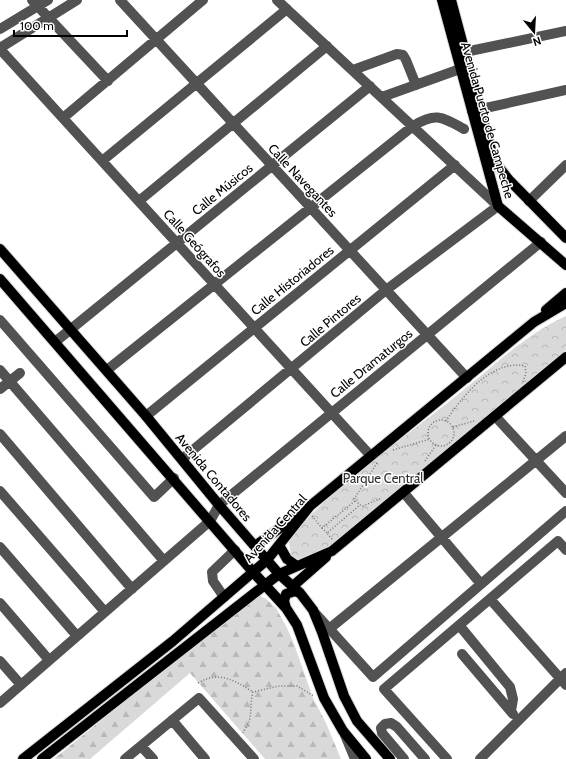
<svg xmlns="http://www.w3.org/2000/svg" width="566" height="759" font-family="Cabin,sans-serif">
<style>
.forest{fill:url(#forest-firs)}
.park{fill:url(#park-crowns)}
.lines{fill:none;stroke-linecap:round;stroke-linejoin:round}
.major-casing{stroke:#dbdbdb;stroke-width:12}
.path{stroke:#747474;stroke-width:1.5;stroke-dasharray:1 2;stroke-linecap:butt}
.minor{stroke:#525252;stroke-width:10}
.major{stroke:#000;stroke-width:10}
.labels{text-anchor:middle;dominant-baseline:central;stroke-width:3;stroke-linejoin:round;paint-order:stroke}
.street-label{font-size:13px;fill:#000;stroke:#fff}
.park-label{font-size:13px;fill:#303030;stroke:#fff}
</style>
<defs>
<pattern id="forest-firs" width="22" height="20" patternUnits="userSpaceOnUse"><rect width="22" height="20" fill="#d9d9d9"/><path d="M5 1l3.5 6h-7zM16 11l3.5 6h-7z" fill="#b8b8b8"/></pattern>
<pattern id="park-crowns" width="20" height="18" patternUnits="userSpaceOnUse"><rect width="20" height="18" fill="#d9d9d9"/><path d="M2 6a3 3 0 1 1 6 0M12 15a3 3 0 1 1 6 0" fill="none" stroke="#b8b8b8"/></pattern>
</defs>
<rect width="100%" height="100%" fill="#fff"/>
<path class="forest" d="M256,594l10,5 10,9 11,20 7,16 19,54 13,25 15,36h-76l-75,-86 -100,86h-36z"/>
<path class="park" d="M566,316v34l-14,17 -220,179 -33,14 -8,-5 -2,-13c15,-23 35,-40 56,-58 37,-32 78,-61 116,-92 34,-27 65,-58 105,-76z"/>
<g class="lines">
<g class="major-casing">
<path id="major" d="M442,0l56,206 68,59
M451,0l43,161 15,19 57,58
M0,249l146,167 73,89 60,69 21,19 13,17 9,22 22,64 13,25 33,38
M0,279l253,293 33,36 11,17 27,73 19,33 23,28
M546,310l20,-17
M279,545l8,14 10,7
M255,546l46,-33
M293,586l33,-29
M286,608l-2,-7 2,-7 9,-3 5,2
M23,759l150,-118 80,-69 14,-12 43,-54 224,-184 32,-19
M42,759l237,-185 53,-23 234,-194"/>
</g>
<path class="path" d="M428 433a13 13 0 1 1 26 0a13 13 0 1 1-26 0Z
M446,421c16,-24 45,-62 79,-55l1,7 -3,9
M453,427l21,-6
M393,450l37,-11
M425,461l11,-16
M377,463l-23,36 6,6 3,1 19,-8
M312,516l10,12 33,-27
M322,528l5,5
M332,539l-5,-6 33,-28
M198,683c22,-13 37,-2 55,9
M243,733c1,-3 5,-8 6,-11 3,-10 1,-20 4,-30l26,-6h18l17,10"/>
<path class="minor" d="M32,0l76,81
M120,0l347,378
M0,29l48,-29
M0,48l77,-48
M0,49l370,406
M465,52l101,-21
M353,70l44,-16 6,1 3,5 10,25
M382,97l78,-28
M472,111l94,-21
M63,118l140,-118
M102,161l185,-152
M139,201l188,-155
M529,201l37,-36
M0,320l154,177 20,-19
M55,342l315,-256
M0,370l164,191
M107,370l306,-244c23,-14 29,-9 51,3
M0,389l20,-16
M146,416l309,-251
M495,416l71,77
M0,434l132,155
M182,459l204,-169 112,-84 -221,-206
M0,491l105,121
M404,493l77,91
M0,547l77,89
M224,597l-11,-16 -1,-9 23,-22
M490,599l76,86
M0,603l49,57
M316,614l57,63 193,-166
M459,625l51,62 3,12 -2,12
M329,629l237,-193
M462,654l51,60
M0,661l21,24
M0,703l210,-182 9,-16 322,-263
M172,720l33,39
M345,735l10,24
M141,746l12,13
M125,759l74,-61 55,61
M404,759l-22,-26 -1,-5 4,-4 6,-1 6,4 28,32
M447,759l-63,-70 174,-148 8,9
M480,759l86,-86"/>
<use href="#major" class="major"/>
</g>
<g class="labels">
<g class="street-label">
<text transform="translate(488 120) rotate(74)">Avenida Puerto de Campeche</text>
<text transform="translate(303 180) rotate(47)">Calle Navegantes</text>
<text transform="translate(222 189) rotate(-39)">Calle Músicos</text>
<text transform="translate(195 243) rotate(48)">Calle Geógrafos</text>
<text transform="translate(292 280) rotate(-39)">Calle Historiadores</text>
<text transform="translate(330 320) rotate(-40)">Calle Pintores</text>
<text transform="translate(371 363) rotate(-39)">Calle Dramaturgos</text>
<text transform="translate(214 477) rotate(50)">Avenida Contadores</text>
<text transform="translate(275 528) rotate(-48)">Avenida Central</text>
</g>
<g class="park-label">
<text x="383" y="478">Parque Central</text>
</g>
</g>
<g transform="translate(534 32) rotate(162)" stroke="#ffffff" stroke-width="3" paint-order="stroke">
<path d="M0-3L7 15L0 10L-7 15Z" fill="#000000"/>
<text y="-6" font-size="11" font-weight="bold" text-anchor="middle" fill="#000000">N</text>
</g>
<path d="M14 30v6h113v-6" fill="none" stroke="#000000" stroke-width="2"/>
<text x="20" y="30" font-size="12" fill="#000000" stroke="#ffffff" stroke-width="3" paint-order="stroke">100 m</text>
</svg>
